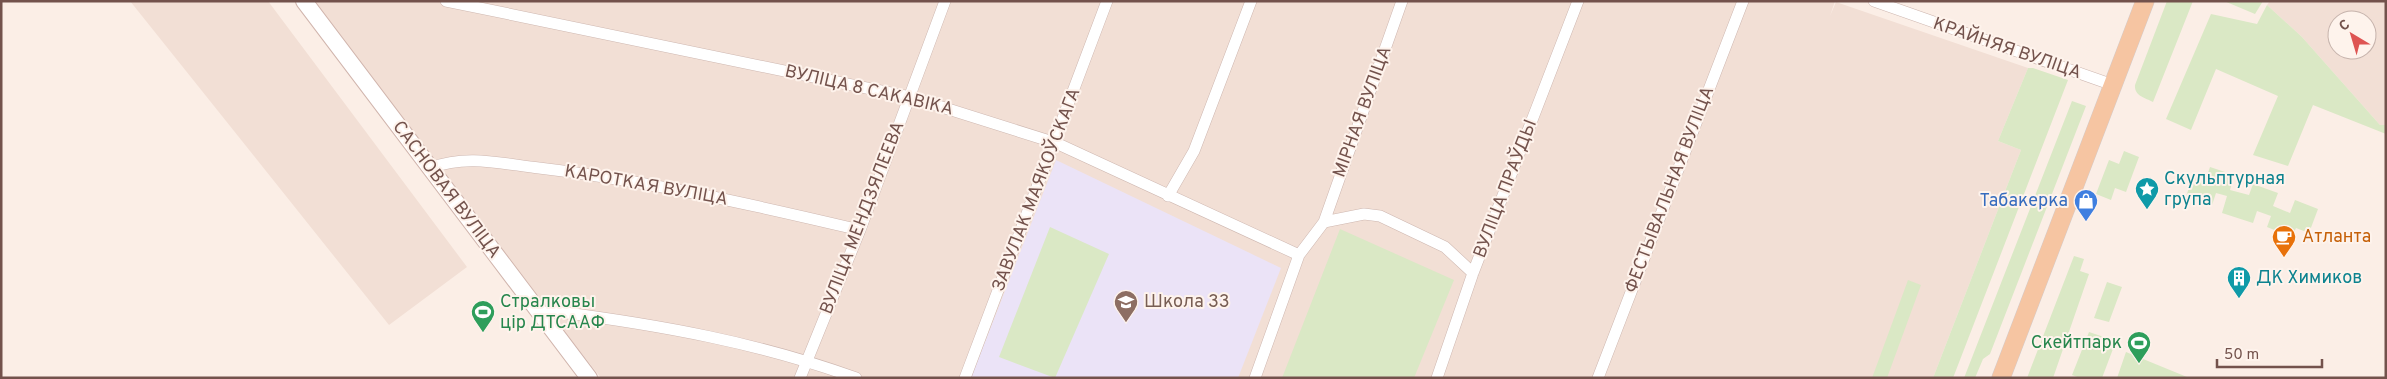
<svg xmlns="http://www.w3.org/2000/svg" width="2387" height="379" font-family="Overpass,sans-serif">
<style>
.residential{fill:#f2dfd5;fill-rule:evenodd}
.education{fill:#ebe3f7}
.green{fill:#dae8c5}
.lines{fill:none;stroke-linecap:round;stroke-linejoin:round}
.minor-casing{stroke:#ceb7b0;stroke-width:12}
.secondary-casing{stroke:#d1b5ad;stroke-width:18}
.primary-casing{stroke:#d5cbc9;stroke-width:19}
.minor{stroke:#fff;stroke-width:11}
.secondary{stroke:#fff;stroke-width:16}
.primary{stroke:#f6c5a2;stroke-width:18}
.labels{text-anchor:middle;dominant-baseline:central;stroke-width:4;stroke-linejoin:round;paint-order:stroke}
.street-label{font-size:18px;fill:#73524c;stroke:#fef3ec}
.culture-label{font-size:18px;fill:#0d838f;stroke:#fef3ec;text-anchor:start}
.shop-label{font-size:18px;fill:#366cbe;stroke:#fef3ec;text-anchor:end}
.food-label{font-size:18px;fill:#c56008;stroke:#fef3ec;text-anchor:start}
.leisure-label{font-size:18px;fill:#27864d;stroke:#fef3ec;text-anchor:start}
.education-label{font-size:18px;fill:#785e54;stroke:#fef3ec;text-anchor:start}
</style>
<rect width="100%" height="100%" fill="#fbeee6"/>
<path class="residential" d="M130,1h138l199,266 -78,58z
M306,1h1529l-5,15 6,-14 192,66 -30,73 23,9 -88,228h-1332z
M2270,1h116v124h-6l-78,-88 -35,-32zM2337,20h30v30h-30z"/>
<path class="education" d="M1056,160l225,108 -43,110h-267z"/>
<path class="green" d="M2167,1h26l-40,101c-8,-4 -19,-6 -18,-17z
M2224,1h39l-8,13z
M2267,5l35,32 78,88h6v9l-73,-29 -25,61 -35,-11 25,-59 -62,-27 -25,61 -25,-11 45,-105 46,10z
M2028,68h5l35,12 -115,298h-20l88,-228 -23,-9z
M2072,101l14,5 -96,248 -7,5 -8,19h-11z
M2124,151l15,6 -13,35 -11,-4 -4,12 -15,-6 13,-34 10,4z
M2210,167l24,8 -4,15 19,5 4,-11 25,9 -5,13 17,7 5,-13 23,9 -9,24 -13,-5 -4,9 -25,-10 4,-11 -14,-5 -4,12 -31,-10 5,-17 -11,-3 -4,12 -26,-8 7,-22 13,4z
M1050,227l59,27 -54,124 -56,-21z
M1340,229l114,51 -40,98h-132z
M2074,256l10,3 -4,12 9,3 -36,104h-26z
M1908,280l13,5 -34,93h-15z
M2107,282l15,5 -13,35 -15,-4z
M2089,332l27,9 -14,37h-22l-8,-3z
M2126,352l61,25v1h-70z"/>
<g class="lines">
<g class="minor-casing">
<path id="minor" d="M446,1l464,96 146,46 243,112
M1874,1l239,84
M431,168c35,-14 72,-4 108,0 109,13 215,37 321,62
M1168,196l26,-45 57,-150
M1324,222l40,-8 16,2 65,31 28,26
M539,312h20c101,13 201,31 297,66
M800,378l60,-148 85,-229
M965,378l142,-377
M1255,378l44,-123 25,-33 78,-221
M1437,378l36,-105 105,-272
M1598,378l145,-377"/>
</g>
<g class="secondary-casing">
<path id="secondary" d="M304,1l285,377"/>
</g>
<g class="primary-casing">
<path id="primary" d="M2001,378l144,-377"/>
</g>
<use href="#minor" class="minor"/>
<use href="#secondary" class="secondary"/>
<use href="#primary" class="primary"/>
</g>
<defs>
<g id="sight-pin" transform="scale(1.25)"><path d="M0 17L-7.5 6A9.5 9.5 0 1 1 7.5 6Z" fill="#0f9aa8" stroke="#fef3ec"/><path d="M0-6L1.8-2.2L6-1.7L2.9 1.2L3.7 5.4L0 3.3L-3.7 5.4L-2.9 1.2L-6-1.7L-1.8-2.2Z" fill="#fff"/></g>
<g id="shop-pin" transform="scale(1.25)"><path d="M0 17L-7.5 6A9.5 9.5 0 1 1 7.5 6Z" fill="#3f7fe0" stroke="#fef3ec"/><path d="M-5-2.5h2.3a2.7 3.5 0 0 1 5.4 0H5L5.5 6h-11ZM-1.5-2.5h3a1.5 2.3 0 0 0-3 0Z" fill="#fff"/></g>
<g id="cafe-pin" transform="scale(1.25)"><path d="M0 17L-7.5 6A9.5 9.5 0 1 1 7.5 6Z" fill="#e8710a" stroke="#fef3ec"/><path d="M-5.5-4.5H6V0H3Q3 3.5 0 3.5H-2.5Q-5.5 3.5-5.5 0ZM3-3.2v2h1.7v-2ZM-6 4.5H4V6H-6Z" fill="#fff"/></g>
<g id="building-pin" transform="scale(1.25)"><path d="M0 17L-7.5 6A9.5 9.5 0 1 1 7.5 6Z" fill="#0f9aa8" stroke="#fef3ec"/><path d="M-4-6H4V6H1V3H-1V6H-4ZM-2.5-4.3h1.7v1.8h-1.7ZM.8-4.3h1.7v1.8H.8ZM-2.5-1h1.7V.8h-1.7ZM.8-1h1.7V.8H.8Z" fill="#fff"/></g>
<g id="school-pin" transform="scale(1.25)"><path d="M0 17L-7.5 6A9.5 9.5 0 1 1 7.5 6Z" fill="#8d6e63" stroke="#fef3ec"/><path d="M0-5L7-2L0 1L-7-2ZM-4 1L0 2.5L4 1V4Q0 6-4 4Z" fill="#fff"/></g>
<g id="stadium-pin" transform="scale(1.25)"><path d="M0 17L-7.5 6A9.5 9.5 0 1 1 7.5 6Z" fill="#2e9e5b" stroke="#fef3ec"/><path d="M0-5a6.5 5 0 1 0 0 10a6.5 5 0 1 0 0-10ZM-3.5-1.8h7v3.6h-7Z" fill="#fff"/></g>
</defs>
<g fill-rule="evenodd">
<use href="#sight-pin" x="2147" y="189"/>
<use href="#shop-pin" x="2086" y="201"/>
<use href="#cafe-pin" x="2284" y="237"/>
<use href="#building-pin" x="2239" y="278"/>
<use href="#school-pin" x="1126" y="302"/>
<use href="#stadium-pin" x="483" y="312"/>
<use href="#stadium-pin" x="2139" y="343"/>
</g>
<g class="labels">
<g class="street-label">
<text transform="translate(2007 49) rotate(19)">КРАЙНЯЯ ВУЛІЦА</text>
<text transform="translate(869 91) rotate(13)">ВУЛІЦА 8 САКАВІКА</text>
<text transform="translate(1363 112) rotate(-70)">МІРНАЯ ВУЛІЦА</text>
<text transform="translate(646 186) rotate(10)">КАРОТКАЯ ВУЛІЦА</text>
<text transform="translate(1506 189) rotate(-69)">ВУЛІЦА ПРАЎДЫ</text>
<text transform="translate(446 190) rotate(53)">САСНОВАЯ ВУЛІЦА</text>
<text transform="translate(1037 190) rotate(-69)">ЗАВУЛАК МАЯКОЎСКАГА</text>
<text transform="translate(1670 190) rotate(-69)">ФЕСТЫВАЛЬНАЯ ВУЛІЦА</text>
<text transform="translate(863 218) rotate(-69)">ВУЛІЦА МЕНДЗЯЛЕЕВА</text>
</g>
<g class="culture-label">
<text x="2164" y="179">Скульптурная<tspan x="2164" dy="21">група</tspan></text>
<text x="2256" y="278">ДК Химиков</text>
</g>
<g class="shop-label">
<text x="2068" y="201">Табакерка</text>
</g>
<g class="food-label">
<text x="2302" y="237">Атланта</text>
</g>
<g class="leisure-label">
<text x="500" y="302">Стралковы<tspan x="500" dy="21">цір ДТСААФ</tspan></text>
<text x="2122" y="343" text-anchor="end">Скейтпарк</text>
</g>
<g class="education-label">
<text x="1144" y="302">Школа 33</text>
</g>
</g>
<rect width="2387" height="379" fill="none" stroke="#73524c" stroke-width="5"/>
<g transform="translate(2352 35) rotate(322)"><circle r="24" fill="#fef3ec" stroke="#c6b3ac"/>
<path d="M0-4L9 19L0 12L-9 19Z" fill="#de5452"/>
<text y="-8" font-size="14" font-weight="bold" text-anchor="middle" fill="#73524c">С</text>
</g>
<path d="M2217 359v8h105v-8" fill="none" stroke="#73524c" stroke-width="2.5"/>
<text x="2224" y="359" font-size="15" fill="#73524c" stroke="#fef3ec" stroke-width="4" paint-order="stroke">50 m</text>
</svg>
